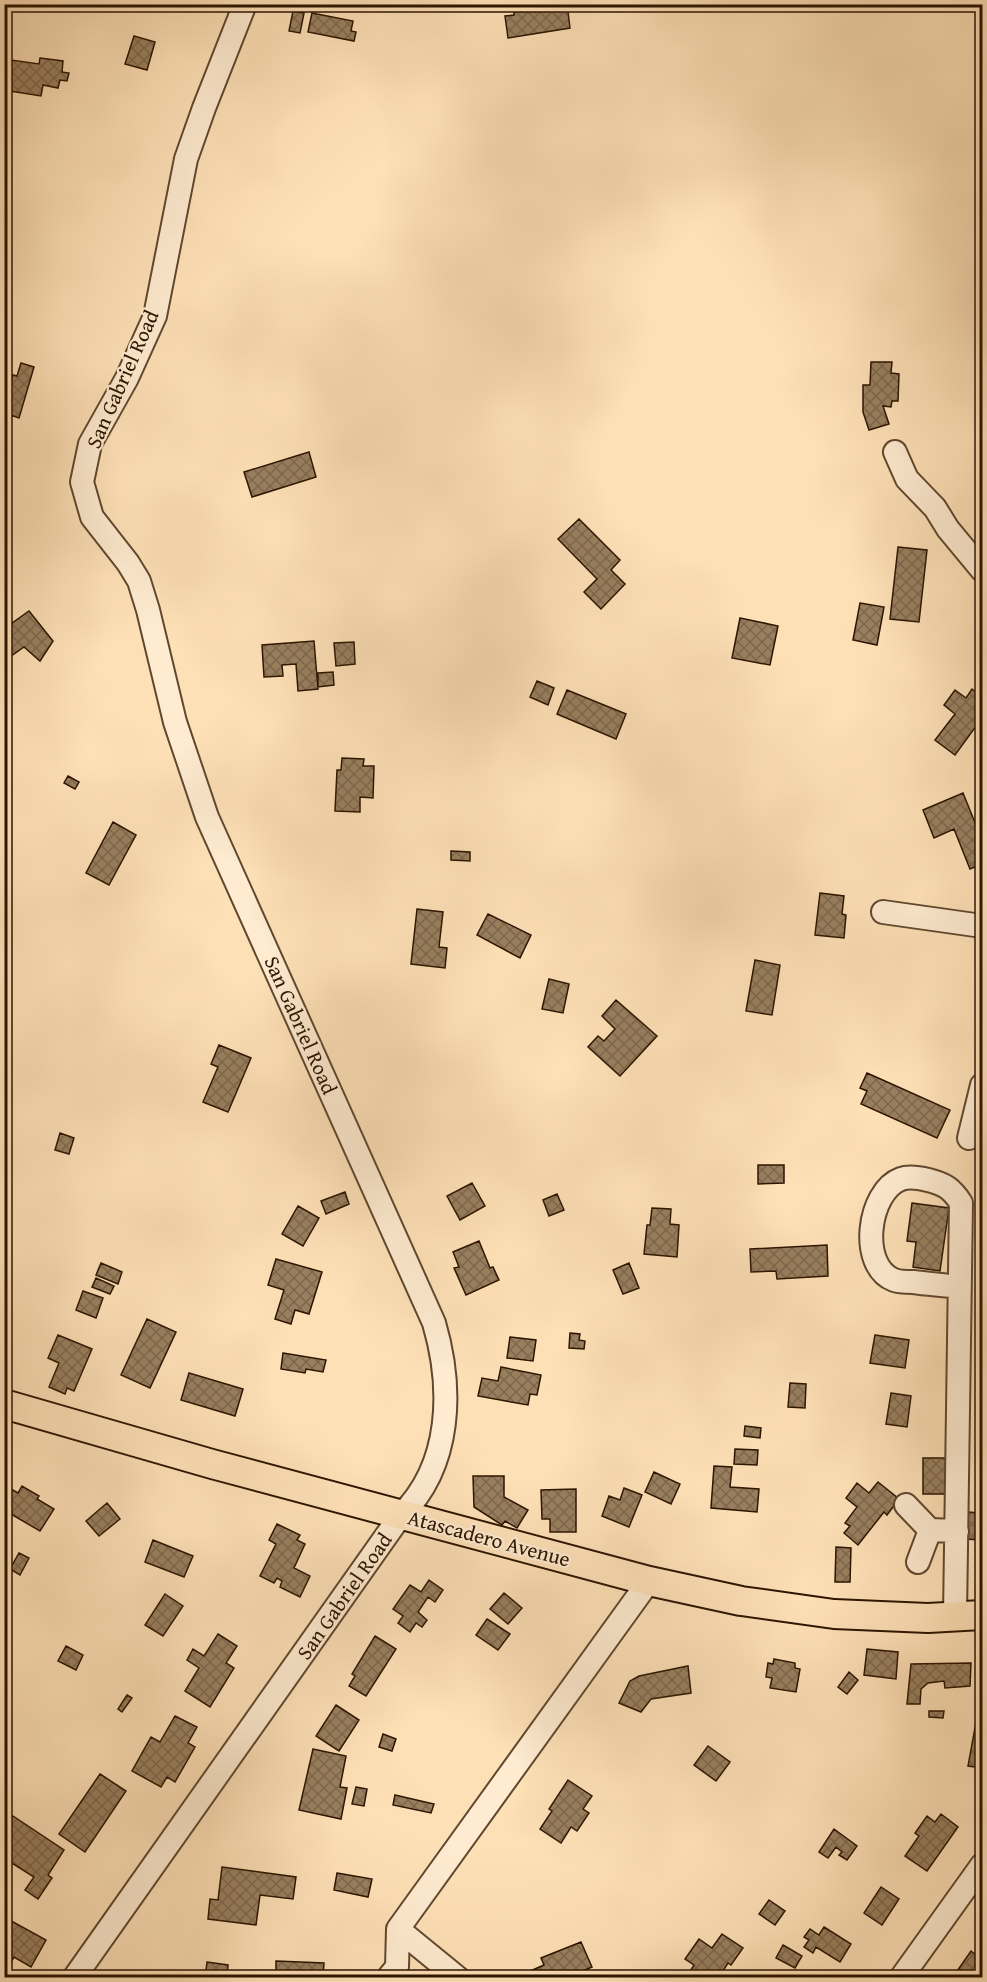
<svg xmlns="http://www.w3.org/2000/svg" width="987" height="1982" font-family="'Gentium Book Plus',serif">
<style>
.building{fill:url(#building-cross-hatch);stroke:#2c1500;stroke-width:1.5}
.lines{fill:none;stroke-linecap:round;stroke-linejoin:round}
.minor-casing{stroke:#60482e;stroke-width:26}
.major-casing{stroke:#2c1500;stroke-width:32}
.minor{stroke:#feebd0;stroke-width:22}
.major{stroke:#fee0b7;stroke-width:28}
.labels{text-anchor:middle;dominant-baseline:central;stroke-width:4.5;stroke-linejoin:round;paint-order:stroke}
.street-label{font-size:21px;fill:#2c1500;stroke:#feebd0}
</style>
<defs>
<pattern id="building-cross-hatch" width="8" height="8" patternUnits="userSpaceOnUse" patternTransform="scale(1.5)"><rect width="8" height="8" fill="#997f5f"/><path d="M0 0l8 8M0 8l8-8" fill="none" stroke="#7d674c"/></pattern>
</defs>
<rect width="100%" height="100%" fill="#fee0b7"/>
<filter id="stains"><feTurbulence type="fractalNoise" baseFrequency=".00333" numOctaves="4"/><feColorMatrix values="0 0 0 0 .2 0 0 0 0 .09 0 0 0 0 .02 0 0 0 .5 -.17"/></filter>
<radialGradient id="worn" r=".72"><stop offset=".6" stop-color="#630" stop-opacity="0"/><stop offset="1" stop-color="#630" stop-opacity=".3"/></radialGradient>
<path class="building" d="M526,4h41l3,24 -62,10 -3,-22 9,-1v-6l13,-2z
M293,11l11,2 -4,20 -11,-2z
M312,13l41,8 -2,10 5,1 -2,9 -46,-9z
M134,36l21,6 -8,28 -22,-6z
M40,58l23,3 -1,11 7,1 -2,8 -7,-1 -2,8 -15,-3 -2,11 -37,-6v-31l35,5z
M871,362h21l-1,11 8,1 -1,27h-6l-1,6 -8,-1 6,18 -20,6 -6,-18v-27h7z
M21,363l13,4 -15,51 -8,-3 -7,24v-44l3,1 6,-21 4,1z
M309,452l7,25 -64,20 -8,-25z
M579,519l41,41 -9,10 14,14 -24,25 -17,-17 13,-13 -39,-40z
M898,547l29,3 -8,72 -29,-3z
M860,603l24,4 -7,38 -24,-5z
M29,611l24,30 -13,20 -16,-14 -20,14v-27l6,-4 -2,-4z
M740,618l38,8 -8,39 -38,-7z
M314,641l4,48 -20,2 -2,-27 -14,1 1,11 -19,1 -2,-32z
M354,642l1,22 -19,2 -2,-23z
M333,672l1,13 -16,2v-14z
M537,681l17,7 -6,17 -18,-8z
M972,689l10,8v21l-27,37 -20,-15 20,-26 -11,-9 11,-15 11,8z
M567,690l59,24 -10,25 -59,-25z
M342,758l22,1 -1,7h11l-1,32 -13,-1v15l-25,-1 2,-41h4z
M68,776l11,6 -4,7 -11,-6z
M963,793l19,47v24l-12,5 -16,-40 -20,9 -11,-28z
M113,822l23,13 -27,50 -23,-12z
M451,851l19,1v9l-19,-1z
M820,893l24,3 -2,18 4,1 -2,23 -29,-3z
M417,909l26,3 -4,35 8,1 -2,20 -34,-4z
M488,914l43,21 -11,23 -43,-23z
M755,960l25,5 -8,50 -26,-4z
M549,979l20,5 -6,29 -21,-4z
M616,1000l41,36 -37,40 -32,-29 10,-11 6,5 11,-12 -13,-13z
M219,1045l32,13 -23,54 -25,-10 15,-35 -7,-3z
M867,1073l83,37 -13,28 -76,-34 6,-13 -7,-3z
M60,1133l14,5 -5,16 -14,-4z
M758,1165h26v18l-26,1z
M472,1183l13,23 -25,14 -13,-24z
M345,1192l4,12 -23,10 -5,-13z
M557,1194l7,16 -15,6 -6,-16z
M912,1203l37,5 -9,63 -27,-4 3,-25 -9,-1z
M298,1206l21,12 -16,28 -21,-12z
M652,1208l19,1 -1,15 9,1 -2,32 -33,-3 3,-29h3z
M479,1241l11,27 3,-1 6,13 -33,15 -12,-27 5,-1 -6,-15z
M827,1245l1,31 -51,3 -1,-8 -25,1 -1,-23z
M276,1259l46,13 -13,42 -14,-4 -4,14 -16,-5 9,-29 -16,-5z
M101,1263l21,9 -4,12 -22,-9z
M629,1263l10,25 -16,6 -10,-24z
M96,1278l18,8 -4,8 -18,-7z
M83,1291l20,7 -7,20 -20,-8z
M147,1319l29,13 -26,56 -29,-13z
M570,1333l10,1 -1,6 6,1 -1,8 -15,-1z
M58,1335l34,14 -18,42 -7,-3 -2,6 -16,-7 10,-24 -11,-5z
M875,1335l34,5 -4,28 -35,-5z
M510,1337l26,3 -3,21 -26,-3z
M283,1353l43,7 -3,12 -17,-3 -1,4 -24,-4z
M501,1367l40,8 -4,20 -7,-1 -2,11 -50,-9 4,-18 16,3z
M189,1373l54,16 -8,27 -54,-16z
M790,1383l16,1 -1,24 -17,-1z
M891,1393l20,3 -4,31 -21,-3z
M745,1426l16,2 -1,10 -16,-2z
M735,1449l23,1 -1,15 -23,-1z
M923,1458h23v36h-23z
M714,1466l18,1 -2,20 29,2 -2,23 -46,-4z
M654,1472l26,12 -9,20 -26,-12z
M473,1476h31v21l24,13 -11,18 -12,-7 -3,4 -28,-18z
M878,1482l21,17 -12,16 -3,-3 -26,33 -14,-12 6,-7 -5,-3 12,-16 -11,-9 11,-15 12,10z
M4,1485l14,8 4,-7 17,10 -2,3 17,10 -14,22 -36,-21z
M624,1488l18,7 -13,32 -27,-11 7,-20 11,4z
M576,1489v43h-26v-13h-8l-1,-29z
M107,1503l13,16 -21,17 -13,-15z
M967,1512l14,1 -1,27 -14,-1z
M277,1524l23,11 -3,5 8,4 -11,24 16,8 -10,21 -20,-10 2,-6 -5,-3 -3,5 -14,-7 16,-32 -7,-4z
M153,1540l40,16 -9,21 -39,-15z
M836,1547l15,1 -1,34h-15z
M19,1553l10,5 -9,17 -10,-6z
M429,1580l14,10 -8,12 -7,-5 -10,15 9,8 -5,7 -6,-4 -6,9 -12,-9 5,-7 -10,-7 17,-24 11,7z
M504,1593l18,15 -14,16 -18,-15z
M165,1594l18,12 -20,30 -18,-11z
M487,1619l23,15 -12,16 -22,-15z
M218,1634l19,12 -11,17 8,5 -24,39 -25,-16 14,-23 -12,-8 6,-11 11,7z
M375,1636l21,13 -30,47 -17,-10 6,-10 -3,-2z
M66,1646l17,9 -7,15 -18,-9z
M867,1649l31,3 -2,27 -32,-4z
M774,1659l21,4v5l5,1 -4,23 -26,-4 2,-10 -6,-1 2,-14 5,1z
M971,1663l-1,23 -25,2 -1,-7 -16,2 -7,6 -1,15h-13l4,-40z
M688,1666l3,27 -40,6 -10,13 -22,-9 11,-22 9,-5z
M849,1672l9,8 -11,14 -9,-7z
M127,1695l5,3 -10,14 -4,-3z
M336,1705l23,15 -20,31 -23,-15z
M929,1711h15l-1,7 -14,-1z
M175,1716l22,11 -9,16 7,4 -20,35 -8,-5 -6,10 -29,-16 19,-34 9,5z
M976,1722l6,1v45l-14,-2z
M383,1734l13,5 -4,12 -13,-4z
M708,1746l22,16 -14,19 -22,-16z
M313,1749l33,7 -6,31 7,1 -6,31 -42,-9z
M100,1774l26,17 -41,61 -26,-18z
M568,1780l24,16 -9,13 6,4 -12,18 -6,-4 -10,16 -21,-14 12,-18 -3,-2z
M356,1787l11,2 -3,17 -12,-2z
M395,1795l39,9 -3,9 -38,-8z
M941,1814l17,13 -31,44 -22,-15 14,-20 -4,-3 12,-17 8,6z
M13,1816l51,34 -16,25 4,3 -14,21 -13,-9 9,-13 -30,-19v-29z
M834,1829l23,17 -10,14 -8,-5 3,-3 -6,-5 -8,11 -9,-6z
M222,1867l74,10 -3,22 -33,-4 -4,30 -48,-6 2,-20 8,1z
M337,1873l35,6 -4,18 -34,-7z
M881,1887l18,12 -17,26 -18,-12z
M769,1900l16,11 -10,14 -16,-11z
M4,1917l42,23 -15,27 -17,-10 -3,5 -7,-3 2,-15 -2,-1z
M824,1927l27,17 -11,18 -24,-15 -3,6 -9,-6 5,-7 -5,-3 6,-8 9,6z
M722,1934l21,14 -12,17 -3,-2 -9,14 -3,-3 -2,4h-28l8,-13 -9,-6 14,-20 13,9z
M581,1942l11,25 -26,11h-36l-2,-6 16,-7 -3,-7z
M783,1945l19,11 -7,12 -19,-10z
M971,1951l11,9v18h-28l-1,-1z
M276,1961l48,2 -1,15h-47z
M207,1962l21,3 -1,13h-22z"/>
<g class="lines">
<g class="minor-casing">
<path id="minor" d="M895,452l12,27 28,29 13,21 34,41
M883,912l99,14
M969,1138l13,-53
M906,1505l24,25 27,1
M918,1562l12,-32
M955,1616l6,-413c-9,-14 -16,-19 -33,-23 -8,-2 -19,-4 -27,-1 -33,12 -43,87 -7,101 5,2 13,2 19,2 15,2 31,3 46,5
M398,1929l60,49
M74,1978l327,-463c51,-50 52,-127 33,-192l-227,-506 -32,-95 -27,-112 -9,-29 -11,-18 -36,-46 -10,-35 8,-38 37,-66 28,-62 31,-157 18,-51 41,-104
M388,1978l9,-11 1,-38 251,-348
M901,1978l81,-113"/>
</g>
<g class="major-casing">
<path id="major" d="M4,1404l208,60 437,117 92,20 93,13 94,4 54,-3"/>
</g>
<use href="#minor" class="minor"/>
<use href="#major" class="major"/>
</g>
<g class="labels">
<g class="street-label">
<text transform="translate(122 379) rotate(-66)">San Gabriel Road</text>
<text transform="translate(301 1025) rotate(66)">San Gabriel Road</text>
<text transform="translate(489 1538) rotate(15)">Atascadero Avenue</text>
<text transform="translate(344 1596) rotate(-55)">San Gabriel Road</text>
</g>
</g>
<rect width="987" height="1982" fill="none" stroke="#fee0b7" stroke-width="24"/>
<rect x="6" y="6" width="975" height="1970" fill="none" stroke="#2c1500" stroke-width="3"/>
<rect x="12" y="12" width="963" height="1958" fill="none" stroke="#2c1500" stroke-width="1.5"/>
<rect width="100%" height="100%" filter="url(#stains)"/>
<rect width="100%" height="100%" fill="url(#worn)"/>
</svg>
